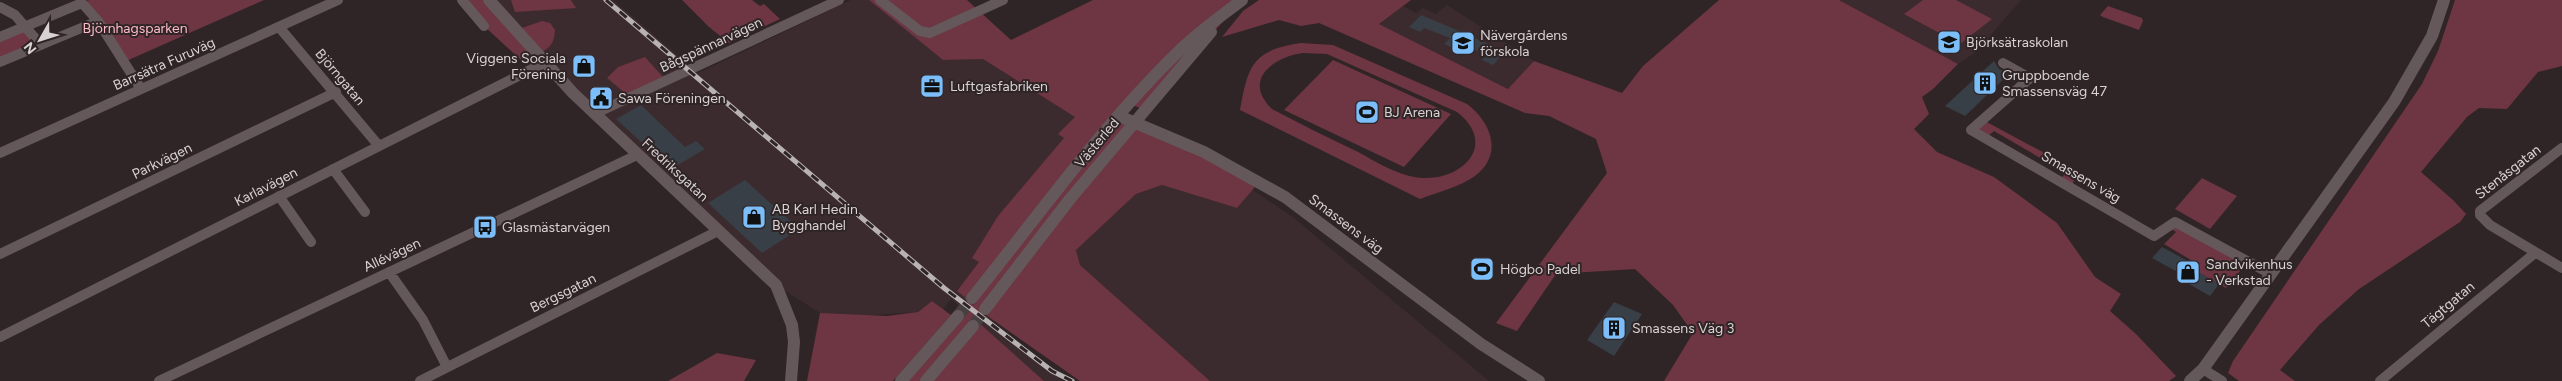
<svg xmlns="http://www.w3.org/2000/svg" width="2562" height="381" font-family="Figtree,sans-serif">
<style>
.built{fill:#3c2b2e}
.green{fill:#6e3542;fill-rule:evenodd}
.building{fill:#383f46}
.lines{fill:none;stroke-linecap:round;stroke-linejoin:round}
.tertiary-tunnel{stroke:#483f41;stroke-width:12;stroke-dasharray:12 6;stroke-linecap:butt}
.minor{stroke:#64585a;stroke-width:10}
.tertiary{stroke:#64585a;stroke-width:12}
.rail-casing{stroke:#b9b2b3;stroke-width:5}
.rail{stroke:#2f2527;stroke-width:3;stroke-dasharray:9;stroke-linecap:butt}
.labels{text-anchor:middle;dominant-baseline:central;stroke-width:4;stroke-linejoin:round;paint-order:stroke}
.park-label{font-size:14px;fill:#febac6;stroke:#2f2527}
.poi-label{font-size:14px;fill:#d9d2d3;stroke:#2f2527;text-anchor:start}
.street-label{font-size:14px;fill:#d9d2d3;stroke:#2f2527}
</style>
<rect width="100%" height="100%" fill="#2f2527"/>
<path class="built" d="M489,0h124l85,73 153,-73h18l74,60 57,-2 108,37 -151,196 105,90h-18l-93,-82 -8,10 -11,-8 -14,11 -62,4 -36,-3 -44,-28 -58,-54z
M1839,0h182l-45,52 -18,12z
M1447,5l87,56 -25,28 -130,-65 24,-18 13,7 7,-5 13,6z
M1162,185l75,23 14,-19 43,29 195,163h-279l-130,-116 -4,-16 60,-55z"/>
<path class="green" d="M89,0h175l-140,62 -42,-59z
M462,0h27l47,55 -14,6 -38,-35z
M511,0h60l5,8 -61,4z
M682,0h70l8,6 4,-2 16,15 -51,24 -20,-16z
M869,0h98l44,40 82,-40h149l-97,110 -15,-6 -10,12 140,65 -23,27 -75,-23 -26,9 -60,56 4,15 130,116h-130l-97,-68 -6,8 67,60h-143l68,-80 -12,-10 22,-29 -7,-4 26,-42 66,-78 -6,-4 17,-17 -92,-58 -40,1z
M1259,0h152l-32,24 129,65 26,-28 88,32 21,-27 76,-66h120l119,64 -25,25 -11,8 7,17 -15,15 23,23 57,25 63,46 38,54 26,17 -11,17 26,23 40,42 -7,5h-505l29,-48 -20,-28 -38,-36 -79,5 -39,57 -21,-8 111,-150 -11,-34 -47,-23 -24,-3 -206,-90 -18,3 -22,-6 -57,17 21,-26z
M1923,0h33l36,19 -32,25 -56,-30z
M2455,0h107v66l-24,6 -31,37 -28,-1 -12,9 -46,55 32,28 13,14 -6,8 -101,67 -40,36 -39,45 15,11h-56l-11,-8 5,-12 189,-277 16,-33z
M2108,6l34,12 1,3 -4,9 -36,-13 -3,-2z
M542,21l8,2 5,7c-1,13 -4,17 -15,23l-21,-24z
M26,26l15,19 -41,17v-25z
M1301,43l32,2 134,59c24,18 37,50 8,72 -15,11 -37,16 -55,23l-180,-89c8,-44 12,-60 61,-67zM1303,53l24,1 130,58c40,31 8,67 -33,66 -26,-1 -48,-17 -70,-28 -28,-13 -55,-27 -82,-41 -30,-29 1,-52 31,-56z
M645,57l18,20 -37,17 -19,-16 11,-11z
M1333,60l118,54 -47,53 -120,-57z
M1983,120l93,50 -4,19 -14,-8 8,-8 -72,-42 -9,8 -4,-3 -3,-12z
M2202,178l35,18 -27,33 -35,-20z
M2175,222l73,39 -22,27 -35,-20 5,-5 -32,-19 12,-12 -8,-5z
M932,301l19,14 -58,66h-86l13,-68 67,3 31,-4z
M717,353l39,7 -12,21h-76z"/>
<path class="building" d="M1421,15l36,15 48,22 -12,13 -11,-5 5,-5 -26,-12 -6,6 -11,-5 6,-6 -26,-10 -4,4 -11,-5z
M1994,61l5,8 10,5 -44,42 -20,-10z
M641,105l44,42 11,-6 9,8 -34,20 -55,-50z
M745,180l54,49 -37,24 -54,-50z
M2162,247l33,18 -4,3 28,16 -9,12 -28,-16 3,-4 -33,-18z
M1614,302l28,12 -28,42 -27,-16z"/>
<g class="lines">
<path class="tertiary-tunnel" d="M958,316l14,-18
M973,326l12,-17"/>
<path class="minor" d="M462,0l22,26
M880,0l40,31 10,2 73,-33
M0,7l15,8 26,30
M98,21l43,68
M279,27l100,119
M0,37l82,-34 16,18 -98,41
M2003,63l27,15 -59,52 183,106 21,-14 96,52
M594,114l245,-114
M2562,148l-82,63v4l10,10 72,43
M0,153l338,-153
M333,169l32,43
M279,196l32,46
M0,254l336,-162
M389,272l34,48 24,47
M0,337l544,-274
M2203,369l19,12
M159,381l478,-226
M420,381l298,-150
M2380,381l155,-128"/>
<path class="tertiary" d="M489,0l84,93 203,192 16,40 2,17 -3,39
M1119,116l85,36 81,45 196,147 58,37
M972,298c67,-83 129,-171 205,-245 20,-20 43,-36 65,-53
M985,309l85,-110 141,-167
M901,381l57,-65
M926,381l47,-55
M2190,381l13,-12 191,-267 38,-66 12,-36"/>
<g class="rail-casing">
<path id="rail" d="M606,0l338,288 108,83 20,10"/>
</g>
<use href="#rail" class="rail"/>
</g>
<defs>
<g id="school-square" transform="scale(1.25)"><rect x="-9" y="-9" width="18" height="18" rx="4" fill="#7cbef9" stroke="#2f2527"/><path d="M0-5L7-2L0 1L-7-2ZM-4 1L0 2.5L4 1V4Q0 6-4 4Z" fill="#111"/></g>
<g id="shop-square" transform="scale(1.25)"><rect x="-9" y="-9" width="18" height="18" rx="4" fill="#7cbef9" stroke="#2f2527"/><path d="M-5-2.5h2.3a2.7 3.5 0 0 1 5.4 0H5L5.5 6h-11ZM-1.5-2.5h3a1.5 2.3 0 0 0-3 0Z" fill="#111"/></g>
<g id="building-square" transform="scale(1.25)"><rect x="-9" y="-9" width="18" height="18" rx="4" fill="#7cbef9" stroke="#2f2527"/><path d="M-4-6H4V6H1V3H-1V6H-4ZM-2.5-4.3h1.7v1.8h-1.7ZM.8-4.3h1.7v1.8H.8ZM-2.5-1h1.7V.8h-1.7ZM.8-1h1.7V.8H.8Z" fill="#111"/></g>
<g id="office-square" transform="scale(1.25)"><rect x="-9" y="-9" width="18" height="18" rx="4" fill="#7cbef9" stroke="#2f2527"/><path d="M-6-3h4V-5.5h4V-3h4V5H-6ZM-1-4.5V-3h2v-1.5ZM-6 0V1H6V0Z" fill="#111"/></g>
<g id="civic-square" transform="scale(1.25)"><rect x="-9" y="-9" width="18" height="18" rx="4" fill="#7cbef9" stroke="#2f2527"/><path d="M-.6-6.5H3V-4.5H.6V-3L4-1V1h2V6H-6V1h2V-1L-.6-3ZM-1.2 2.5V6h2.4V2.5Z" fill="#111"/></g>
<g id="stadium-square" transform="scale(1.25)"><rect x="-9" y="-9" width="18" height="18" rx="4" fill="#7cbef9" stroke="#2f2527"/><path d="M0-5a6.5 5 0 1 0 0 10a6.5 5 0 1 0 0-10ZM-3.5-1.8h7v3.6h-7Z" fill="#111"/></g>
<g id="bus-square" transform="scale(1.25)"><rect x="-9" y="-9" width="18" height="18" rx="4" fill="#7cbef9" stroke="#2f2527"/><path d="M-5-6H5V4H4V6H2V4H-2V6H-4V4H-5ZM-3.5-4V0h7V-4ZM-3.5 1.2v1.5H-2V1.2ZM2 1.2v1.5H3.5V1.2Z" fill="#111"/></g>
</defs>
<g fill-rule="evenodd">
<use href="#school-square" x="1949" y="42"/>
<use href="#school-square" x="1463" y="43"/>
<use href="#shop-square" x="584" y="66"/>
<use href="#building-square" x="1985" y="83"/>
<use href="#office-square" x="932" y="86"/>
<use href="#civic-square" x="601" y="98"/>
<use href="#stadium-square" x="1367" y="112"/>
<use href="#shop-square" x="754" y="217"/>
<use href="#bus-square" x="485" y="227"/>
<use href="#stadium-square" x="1482" y="269"/>
<use href="#shop-square" x="2188" y="272"/>
<use href="#building-square" x="1614" y="328"/>
</g>
<g class="labels">
<g class="park-label">
<text x="135" y="28">Björnhagsparken</text>
</g>
<g class="poi-label">
<text x="1480" y="35">Nävergårdens<tspan x="1480" dy="16">förskola</tspan></text>
<text x="1966" y="42">Björksätraskolan</text>
<text x="566" y="58" text-anchor="end">Viggens Sociala<tspan x="566" dy="16">Förening</tspan></text>
<text x="2002" y="75">Gruppboende<tspan x="2002" dy="16">Smassensväg 47</tspan></text>
<text x="950" y="86">Luftgasfabriken</text>
<text x="618" y="98">Sawa Föreningen</text>
<text x="1384" y="112">BJ Arena</text>
<text x="772" y="209">AB Karl Hedin<tspan x="772" dy="16">Bygghandel</tspan></text>
<text x="502" y="227">Glasmästarvägen</text>
<text x="2206" y="264">Sandvikenhus<tspan x="2206" dy="16">- Verkstad</tspan></text>
<text x="1500" y="269">Högbo Padel</text>
<text x="1632" y="328">Smassens Väg 3</text>
</g>
<g class="street-label">
<text transform="translate(711 45) rotate(-25)">Bågspännarvägen</text>
<text transform="translate(164 64) rotate(-24)">Barrsätra Furuväg</text>
<text transform="translate(340 77) rotate(50)">Björngatan</text>
<text transform="translate(1097 143) rotate(-50)">Västerled</text>
<text transform="translate(162 161) rotate(-26)">Parkvägen</text>
<text transform="translate(675 170) rotate(43)">Fredriksgatan</text>
<text transform="translate(2508 172) rotate(-38)">Stenåsgatan</text>
<text transform="translate(2081 177) rotate(30)">Smassens väg</text>
<text transform="translate(266 187) rotate(-27)">Karlavägen</text>
<text transform="translate(1346 224) rotate(37)">Smassens väg</text>
<text transform="translate(392 255) rotate(-25)">Allévägen</text>
<text transform="translate(563 293) rotate(-26)">Bergsgatan</text>
<text transform="translate(2448 305) rotate(-40)">Tägtgatan</text>
</g>
</g>
<g transform="translate(40 40) rotate(231)" stroke="#2f2527" stroke-width="4" paint-order="stroke">
<path d="M0-4L9 19L0 12L-9 19Z" fill="#d9d2d3"/>
<text y="-8" font-size="14" font-weight="bold" text-anchor="middle" fill="#d9d2d3">N</text>
</g>
</svg>
